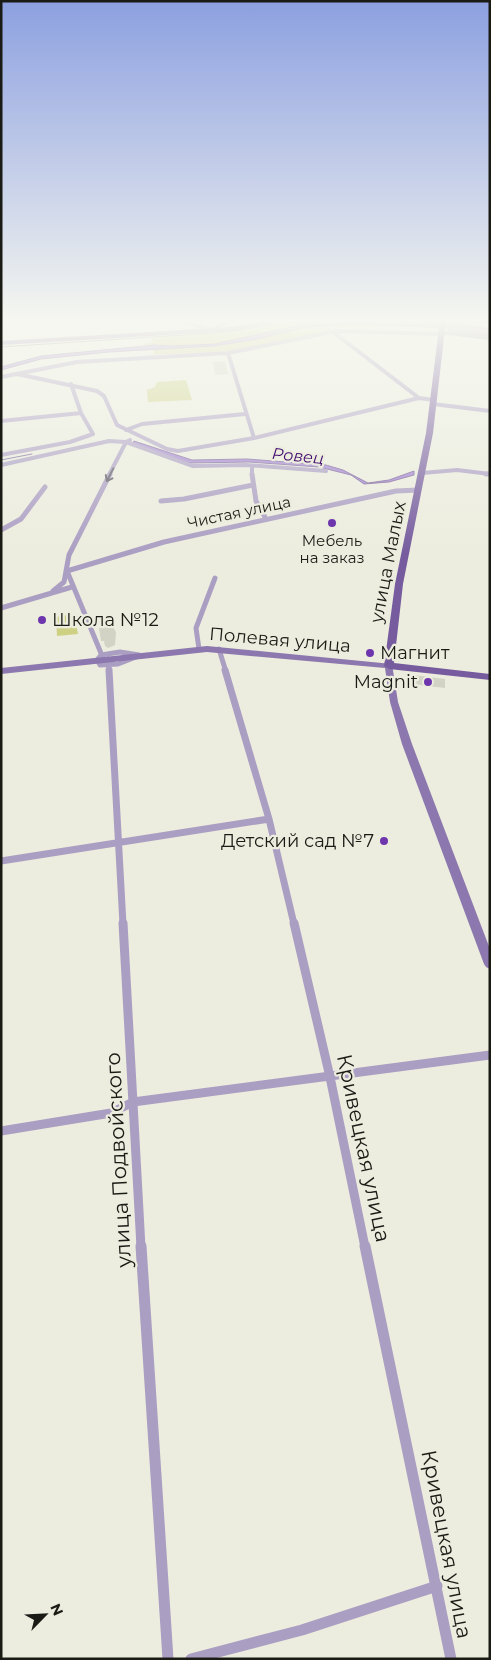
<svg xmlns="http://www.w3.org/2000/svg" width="491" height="1660" font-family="Montserrat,sans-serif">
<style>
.green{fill:#ced183}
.water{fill:#a382d5;stroke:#7a639b}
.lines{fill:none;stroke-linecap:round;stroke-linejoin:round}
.stream{stroke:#7a639b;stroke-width:1}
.river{fill:#a382d5;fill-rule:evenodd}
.building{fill:#d2d3c4}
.street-far4{stroke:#ab9ec3;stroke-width:4}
.street-far3{stroke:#ab9ec3;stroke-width:5}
.street-far2{stroke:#ab9ec3;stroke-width:7}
.street-far1{stroke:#ab9ec3;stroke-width:9}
.street{stroke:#ab9ec3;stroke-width:11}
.secondary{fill:#8c78ae;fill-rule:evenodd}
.primary{fill:#765c9e;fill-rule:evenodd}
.tram{stroke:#74756b;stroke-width:1}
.oneway{stroke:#5b5663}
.poi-dot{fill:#6e36ad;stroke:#ecedde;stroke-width:2}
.labels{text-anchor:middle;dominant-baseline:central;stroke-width:4.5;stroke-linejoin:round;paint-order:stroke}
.far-street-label{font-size:15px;fill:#1a1b15;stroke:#ecedde}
.far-poi-label{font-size:15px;fill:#1a1b15;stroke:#ecedde}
.far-water-label{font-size:16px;font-style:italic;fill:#3f086e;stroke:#ecedde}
.street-label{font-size:18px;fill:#1a1b15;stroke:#ecedde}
.poi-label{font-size:18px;fill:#1a1b15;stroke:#ecedde;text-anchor:start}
.near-street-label{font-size:21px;fill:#1a1b15;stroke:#ecedde}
</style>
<rect width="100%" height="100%" fill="#ecedde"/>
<path class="green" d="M290,320h147v4l-3,1 -35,-4 -82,1 -102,22 -42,2 -18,-1 -10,2v-3l8,-2 -1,-4 100,-10z
M351,324l86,3h-104l-3,1 1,3 -99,20 -87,4 9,-1 -1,-4 61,-4 44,-7 41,-11z
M186,380l6,20 -44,2 -1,-12 8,-3 2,-5z
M74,614l4,20 -21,2 -1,-19z"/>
<path class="water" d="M399,321l38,3v3l-86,-3 -46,3 -47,12 -44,7 -105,6 -68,7 -40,11v-3l40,-11 114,-11 18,1 42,-2 99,-22z
M449,322l41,7v7l-42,-5z
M134,441l58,19 55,-1 79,6 17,5 25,13 21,-3 25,-9v4l-25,7 -25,2 -13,-9 -32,-8 -70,-5 -59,1 -58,-20z"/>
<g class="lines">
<path class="stream" d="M1,460l31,-6"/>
<path class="river" d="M418,323l37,1 35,5v4l-35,-5 -40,-1 -1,-2z"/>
</g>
<path class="building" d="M225,361l3,13 -13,1 -2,-13z
M113,627l3,5 -1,13 -7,3 -3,-2 -1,-5h-3l-2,-13z
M413,675l32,4v9l-34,-4z"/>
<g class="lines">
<path class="street-far4" d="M180,320l32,10
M333,332l86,66
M228,353l26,85
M17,374l80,17 7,5 13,29 50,24 11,2 76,-13 165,-40 15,2
M1,377l76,-15 151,-9 109,-22 104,3
M433,404l57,7
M1,421l80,-8
M126,430l16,-6 103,-10
M1,455l69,-13 23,-8 -12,-21 -10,-29
M1,465l108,-24 17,1 67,24 53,-1 80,6
M252,466v9
M422,473l35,-3 33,4
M109,475l17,-33 4,-2"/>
<path class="street-far3" d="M252,474l4,27 10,18
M486,474h4
M161,501l23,-2 69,-14
M1,530l20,-11 24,-32
M67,571l97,-29 232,-51 22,-1
M67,571l36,87
M53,591l11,-9 5,-27 41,-81
M1,608l71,-21
M199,649l-3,-21 19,-50
M219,649l7,23
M136,657l-18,7 -18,1 -3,-5 4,-5 19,-3 19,3
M108,659l1,13"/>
<path class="street-far2" d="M109,670l14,254
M225,670l44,149 25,105
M1,861l268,-42"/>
<path class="street-far1" d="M123,923l18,324
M294,923l36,154 35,170
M1,1131l110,-18 22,-11 357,-47"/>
<path class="street" d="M141,1246l27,413
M365,1246l86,413
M191,1659l111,-29 135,-44"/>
<path class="secondary" d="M227,320h7l-20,11 -5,-1z
M442,331l48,5v4l-50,-6v-2z
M207,646l185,18 6,38 14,42 78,205v20l-4,-2 -2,-3 -82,-220 -12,-42 -5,-34 -178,-16 -206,22v-6z"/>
<path class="primary" d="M272,320h15l-55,11 -231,14v-4l231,-14z
M440,320h6l-13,113 -30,151 -9,79 96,11v6l-101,-11 -5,-3 11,-82 31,-151z"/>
<path class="tram" d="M1,347l227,-15 69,-12"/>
</g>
<defs><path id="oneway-shaft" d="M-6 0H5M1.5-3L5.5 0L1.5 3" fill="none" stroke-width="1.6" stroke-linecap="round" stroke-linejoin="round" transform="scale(1.25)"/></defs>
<use class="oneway" href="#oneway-shaft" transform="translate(110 475) rotate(117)"/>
<linearGradient id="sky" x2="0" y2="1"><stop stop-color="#8ca0e0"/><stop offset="0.58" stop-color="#f6f7f0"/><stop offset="1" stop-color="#f6f7f0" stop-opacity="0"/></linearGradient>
<rect width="491" height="553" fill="url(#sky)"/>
<g class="poi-dot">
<circle cx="332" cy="523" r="5"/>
<circle cx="42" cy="620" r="5"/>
<circle cx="370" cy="653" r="5"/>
<circle cx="428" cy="682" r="5"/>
<circle cx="384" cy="841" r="5"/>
</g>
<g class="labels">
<g class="far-street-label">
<text transform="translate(239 512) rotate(-12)">Чистая улица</text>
</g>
<g class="far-poi-label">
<text x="332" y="540">Мебель<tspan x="332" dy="17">на заказ</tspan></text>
</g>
<g class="far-water-label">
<text transform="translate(298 456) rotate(6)">Ровец</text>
</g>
<g class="street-label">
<text transform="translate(388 562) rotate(-79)">улица Малых</text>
<text transform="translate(280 640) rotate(5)">Полевая улица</text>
</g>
<g class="poi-label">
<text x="52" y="620">Школа №12</text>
<text x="380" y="653">Магнит</text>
<text x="418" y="682" text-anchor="end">Magnit</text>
<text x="374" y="841" text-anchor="end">Детский сад №7</text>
</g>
<g class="near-street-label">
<text transform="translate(364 1148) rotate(78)">Кривецкая улица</text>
<text transform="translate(118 1160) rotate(-93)">улица Подвойского</text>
<text transform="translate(447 1544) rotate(79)">Кривецкая улица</text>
</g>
</g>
<rect width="491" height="1660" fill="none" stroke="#1a1b15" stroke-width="5"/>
<g transform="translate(45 1615) rotate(66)" stroke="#ecedde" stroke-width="4" paint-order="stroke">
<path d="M0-4L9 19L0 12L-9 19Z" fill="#1a1b15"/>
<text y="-8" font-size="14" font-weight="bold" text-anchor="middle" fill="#1a1b15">N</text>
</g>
</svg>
